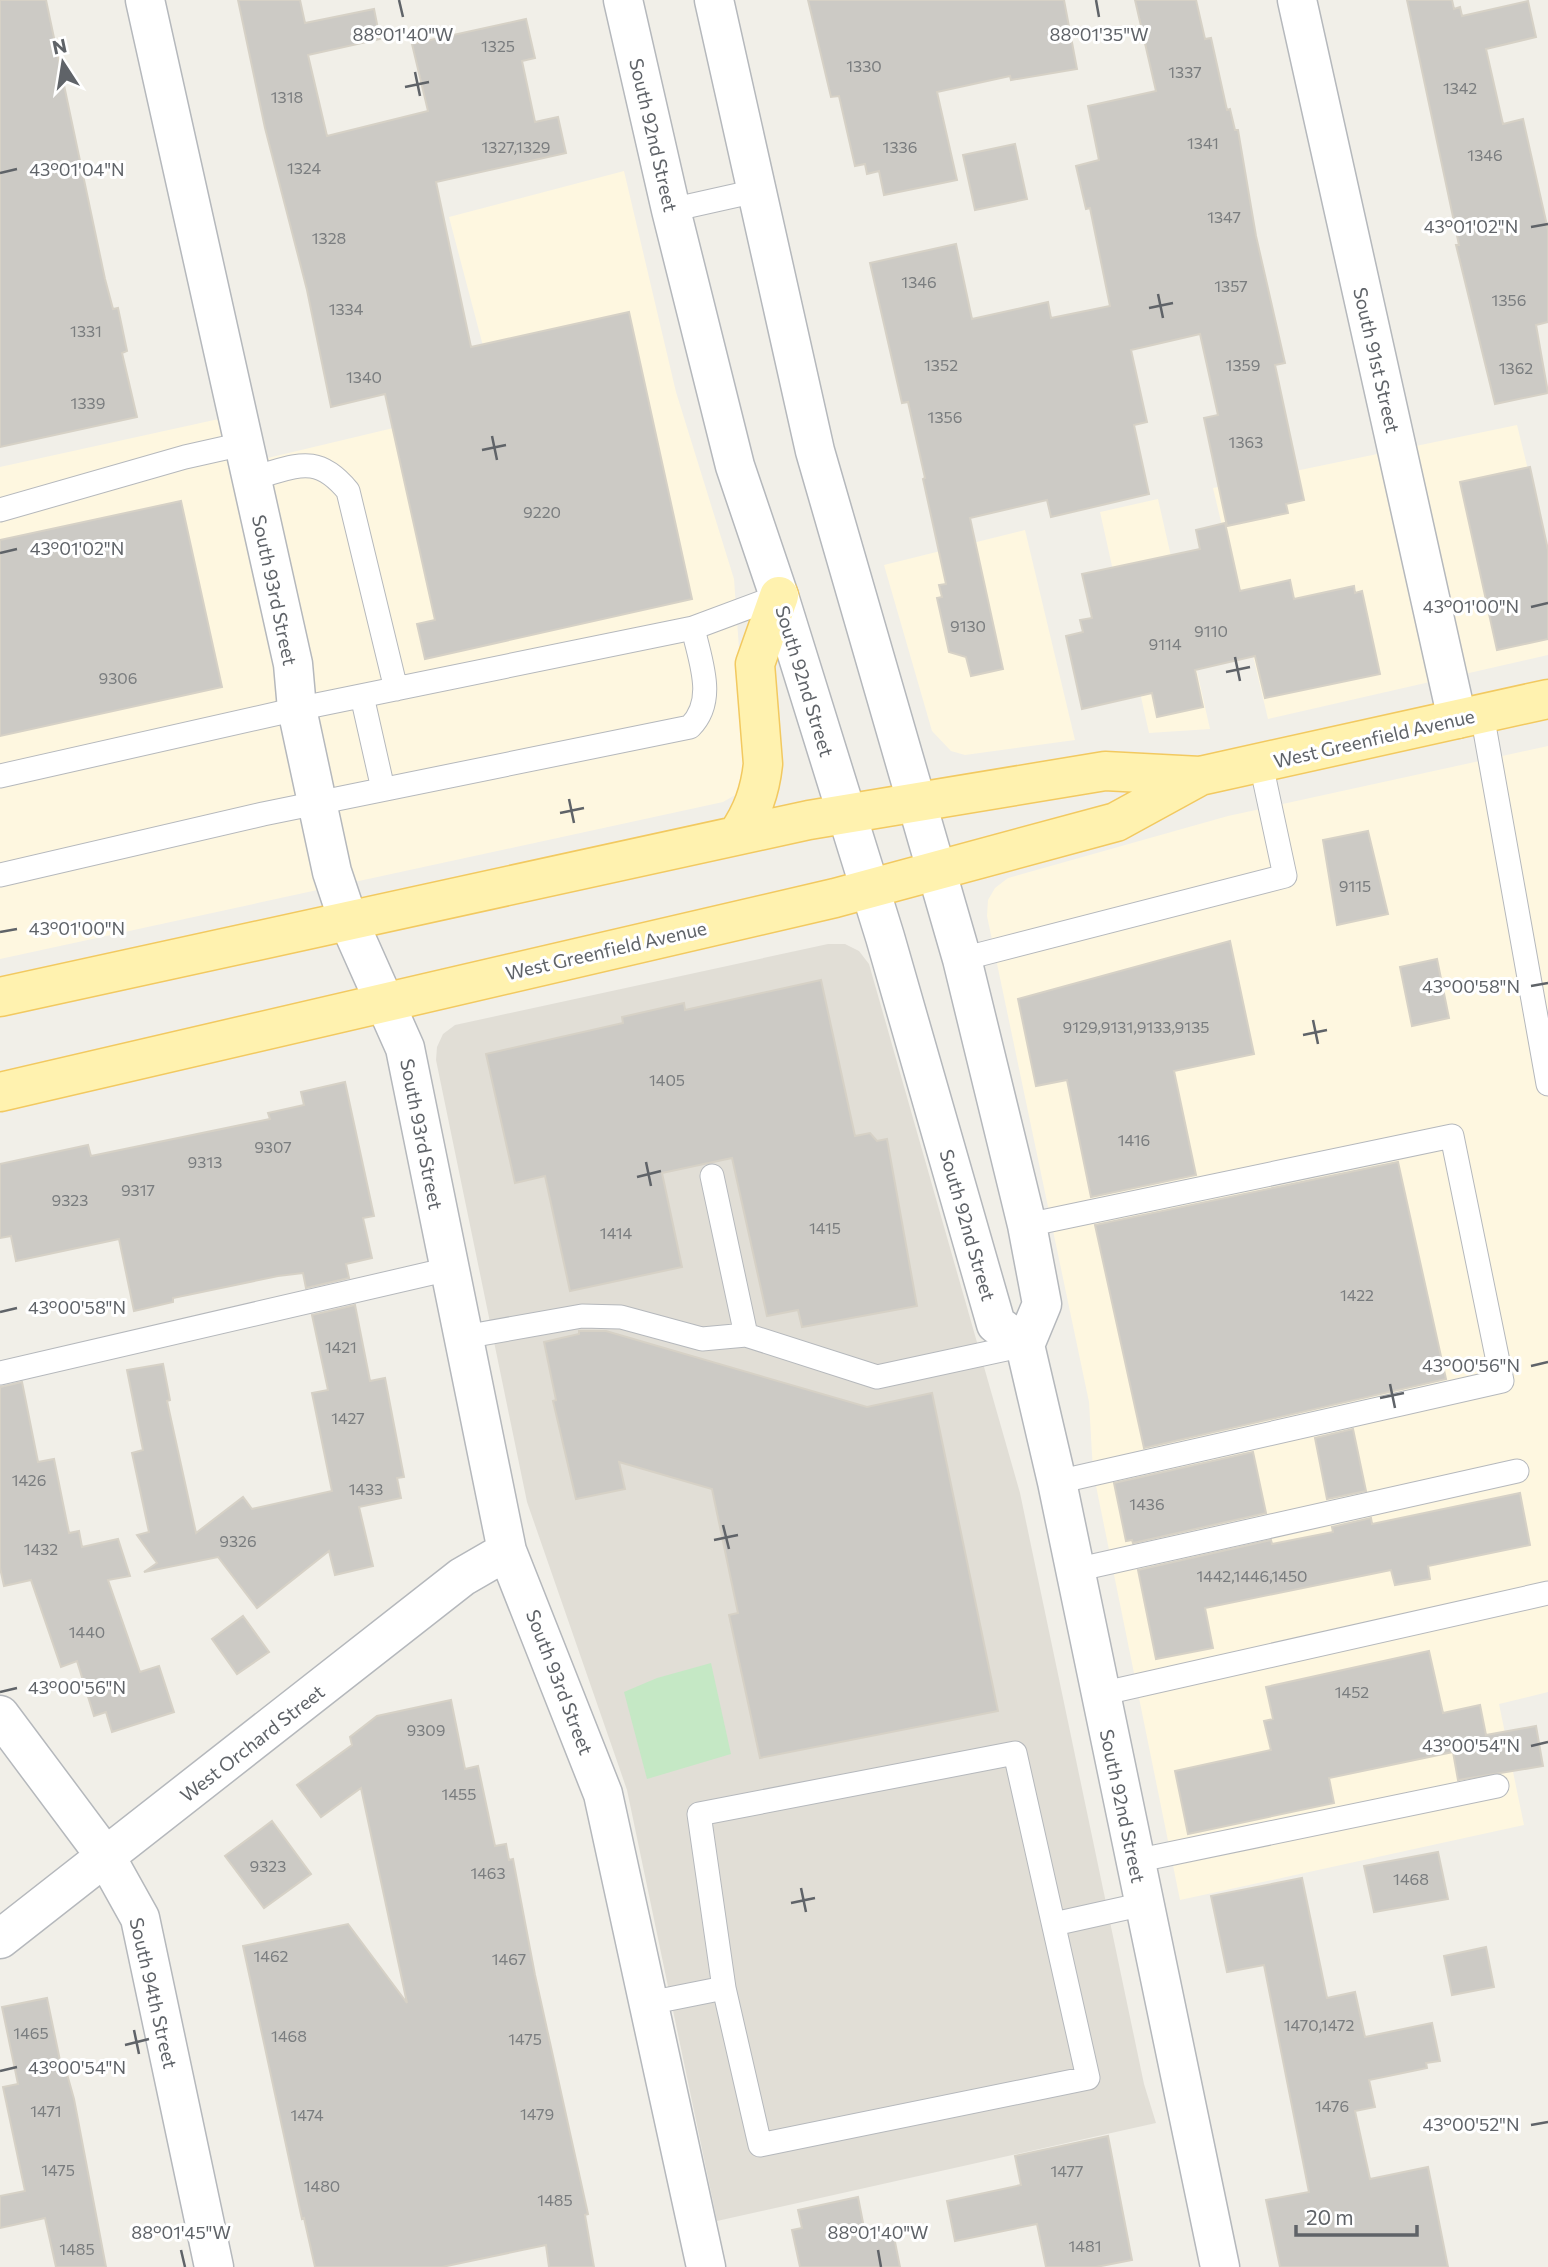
<svg xmlns="http://www.w3.org/2000/svg" width="1548" height="2267" font-family="Commissioner,sans-serif">
<style>
.commercial{fill:#fef7e0}
.education{fill:#e1ded6}
.green{fill:#c5e8c5}
.building{fill:#cccac5;stroke:#d6d1c6;stroke-width:2}
.lines{fill:none;stroke-linecap:round;stroke-linejoin:round}
.service-casing{stroke:#b5b8bc;stroke-width:25}
.minor-casing{stroke:#b5b8bc;stroke-width:41}
.tertiary-casing{stroke:#b5b8bc;stroke-width:41}
.primary-casing{stroke:#f2c960;stroke-width:41}
.service{stroke:#fff;stroke-width:23}
.minor{stroke:#fff;stroke-width:38}
.tertiary{stroke:#fff;stroke-width:38}
.primary{stroke:#fff2af;stroke-width:38}
.ticks{fill:none;stroke:#5f6368;stroke-width:2.5}
.labels{text-anchor:middle;dominant-baseline:central;stroke-width:6;stroke-linejoin:round;paint-order:stroke}
.number-label{font-size:16px;fill:#7a7d7f}
.street-label{font-size:19px;fill:#5f6368;stroke:#fff}
.ticks-label{font-size:18px;text-anchor:middle;fill:#5f6368;stroke:#fff;stroke-width:6;stroke-linejoin:round;paint-order:stroke}
</style>
<rect width="100%" height="100%" fill="#f1efe8"/>
<path class="commercial" d="M624,171l52,221 58,187 14,193 -11,22 -14,8 -723,157v-492l237,-52 10,48 251,-60 -49,-186z
M1517,425l31,126v104l-280,64 -55,-231z
M1158,499l52,230 -61,4 -49,-221z
M1025,530l50,210 -110,15 -14,-4 -19,-20 -48,-166z
M1548,746v946l-49,12 25,121 -344,75 -87,-429 -4,-69 -102,-486 1,-16 7,-12 13,-10 220,-62z"/>
<path class="education" d="M828,944h17l14,7 10,13 151,529 124,591 12,39 -439,98 -90,-431 -100,-288 -91,-442 1,-13 6,-13 12,-9z"/>
<path class="green" d="M711,1663l20,91 -84,25 -23,-87 33,-14z"/>
<path class="building" d="M0,0h46l59,279 8,30 5,-1 9,43 -5,2 15,64 -137,30z
M238,0h62l5,23 69,-14 6,30 -72,16 19,81 101,-25 -16,-67 114,-25 9,39 -13,3 13,61 23,-5 8,36 -130,29 35,165 158,-35 63,287 -267,60 -8,-35 18,-4 -50,-226 -54,13 -24,-117 -42,-162z
M808,0h256l13,69 -66,11 -1,-4 -73,16 20,88 -73,15 -5,-24 -12,3 -2,-10 -10,2 -16,-70 -8,1z
M1135,0h61l9,39 6,-1 16,72 3,-1 5,21h3l18,106 29,127 -10,2 29,135 -18,4 2,9 -61,13 -23,-108 14,-3 -18,-81 -69,16 16,72 -13,3 15,69 -98,23 -4,-17 -77,18 33,151 -32,7 -5,-19 -17,-5 -12,-54 5,-1 -3,-12 7,-1 -23,-105 2,-1 -17,-76 -6,1 -32,-140 86,-19 16,75 76,-17 3,16 59,-12 -20,-98 -4,1 -10,-43 23,-6 -11,-54 68,-15z
M1407,0h45l2,9 6,-2 2,9 66,-15 8,36 -50,12 17,75 20,-5 25,111v92l-12,3 12,68 -53,11 -39,-159h3z
M1015,144l12,55 -52,11 -12,-55z
M1530,467l18,83v89l-51,11 -37,-168z
M181,501l41,186 -222,49v-196z
M1225,523l15,68 50,-11 4,19 60,-13 1,7 7,-2 18,83 -115,24 -10,-42 -60,14 8,37 -46,10 -5,-24 -70,16 -16,-73 17,-4 -3,-12 12,-2 -10,-44 118,-25 -4,-19z
M1368,831l20,83 -51,11 -14,-85z
M1230,941l24,113 -80,17 22,104 -105,22 -24,-117 -31,6 -18,-87z
M1437,959l12,59 -37,8 -12,-59z
M821,980l34,156 15,-3 7,8 10,-2 30,167 -115,21 -4,-17 -31,6 -35,-158 -70,15 20,94 -112,24 -25,-115 -30,7 -29,-129 137,-31 -1,-6 62,-14 1,7z
M345,1082l29,134 -11,2 9,40 -26,6 3,14 -43,10 -3,-15 -25,3 -105,22v4l-39,9 -15,-72 -103,22 -5,-25 -11,2v-74l88,-19 3,11 179,-37 -2,-6 36,-8 -3,-13z
M1398,1162l48,217 -302,69 -49,-223z
M355,1305l15,76 15,-3 19,99 -7,1 4,20 -42,9 14,59 -38,9 -6,-24 -72,57 -39,-51 -74,15 13,-9 -20,-28 12,-3 -17,-79 11,-3 -16,-80 36,-6 7,36 -3,1 29,132 47,-36 9,12 80,-18 -20,-98 16,-3 -16,-75z
M579,1331h27l261,76 65,-14 66,318 -238,47 -31,-143 9,-2 -26,-124 -93,-27 6,27 -49,10 -23,-98 3,-1 -12,-58 35,-8z
M22,1382l16,80 16,-3 15,74 10,-2 3,16 36,-8 12,37 -22,4 32,92 19,-6 15,46 -62,20 -6,-20 -12,4 -17,-55 -16,6 -30,-87 -27,6 -4,-18v-181z
M1353,1429l13,62 -39,8 -12,-61z
M1253,1452l13,61 -133,30 -1,-3 -6,1 -12,-58z
M1520,1493l10,52 -102,21 2,13 -35,6 -4,-15 -186,38 8,40 -57,11 -18,-89 133,-30 1,4 61,-12 -1,-5 39,-9 1,6z
M243,1616l26,36 -32,22 -25,-35z
M1429,1651l14,62 37,-8 6,30 50,-9 7,40 -85,14 -5,-28 -124,26 5,25 -146,31 -13,-63 96,-21 -7,-29 9,-2 -7,-32z
M451,1700l14,69 13,-3 17,80 11,-2 3,16 4,-1 22,116 53,239 -3,1 9,52h-45l-3,-22 -104,22h-127l-11,-49 -2,1 -59,-273 105,-22 59,79 -46,-215 -40,29 -24,-32 55,-40 -2,-8 27,-21z
M272,1821l39,53 -47,34 -39,-52z
M1438,1852l10,47 -74,13 -10,-46z
M1302,1878l25,120 28,-6 10,45 67,-14 8,38 -14,2 1,5 -58,12 6,27 -20,4 15,68 58,-12 20,100h-168l-14,-67 43,-8 -45,-227 -37,7 -16,-76z
M1486,1947l8,40 -42,8 -8,-39z
M47,1998l16,77 4,-1 7,25 32,168h-50l-11,-49 -45,10v-32l25,-5 -22,-104 15,-3 -16,-77z
M1108,2136l24,124 -36,7h-50l-9,-43 -82,17 -8,-40 74,-16 -6,-29z
M858,2197l7,36 27,-6 8,40h-100l-8,-37 10,-2 -4,-18z"/>
<g class="lines">
<g class="service-casing">
<path id="service" d="M671,210l85,-19
M251,478c44,-10 64,-27 97,13l48,198
M0,510l185,-53 58,-13
M362,696l21,93
M1482,714l66,370
M0,776l297,-67 396,-81 86,-32
M0,875l263,-61 427,-87c27,-27 10,-66 3,-99
M962,959l323,-83 -24,-112
M712,1176l34,159 131,42 148,-32
M1027,1225l425,-89 50,245 -445,101
M464,1337l118,-21 39,1 81,22 44,-4
M0,1373l449,-104
M1075,1570l442,-99
M1100,1694l448,-101
M1135,1861l362,-75
M1054,1924l90,-20
M649,2003l75,-15 36,157 328,-67 -73,-325 -316,61 25,174"/>
</g>
<g class="minor-casing">
<path id="minor" d="M145,0l148,664 4,45 35,163 16,48 57,128 102,503 96,243 103,473
M1297,0l160,719
M0,1715l106,142 34,61 74,349
M0,1939l462,-362 45,-26"/>
</g>
<g class="tertiary-casing">
<path id="tertiary" d="M623,0l48,210 64,256 44,130 106,341 111,387 29,21
M714,0l101,451 147,508 65,266 15,79 -17,41 32,137 163,785"/>
</g>
<g class="primary-casing">
<path id="primary" d="M737,835c15,-22 23,-43 26,-71l-8,-100 24,-68
M0,997l809,-177 296,-49 95,5 348,-77
M0,1092l835,-194 281,-76 84,-46"/>
</g>
<use href="#service" class="service"/>
<use href="#minor" class="minor"/>
<use href="#tertiary" class="tertiary"/>
<use href="#primary" class="primary"/>
</g>
<path class="ticks" d="M399,0l4,17M1096,0l3,17M415,72l5,24M405,87l24,-5M0,173l17,-4M1531,227l17,-3M1158,294l5,24M1149,308l24,-5M492,436l5,24M482,450l24,-5M0,553l17,-4M1531,607l17,-4M1235,657l5,24M1226,672l24,-5M569,799l5,24M560,813l24,-5M0,932l17,-3M1531,986l17,-3M1313,1020l5,24M1303,1035l24,-5M646,1162l5,24M637,1177l24,-6M0,1312l17,-4M1531,1366l17,-4M1390,1384l5,24M1380,1398l24,-5M723,1525l6,24M714,1540l24,-5M0,1692l17,-4M1531,1746l17,-4M801,1888l5,24M791,1903l24,-5M134,2030l5,24M125,2045l24,-6M0,2071l17,-4M1531,2125l17,-3M181,2250l4,17M878,2250l3,17"/>
<g class="labels">
<g class="number-label">
<text x="498" y="45">1325</text>
<text x="864" y="65">1330</text>
<text x="1185" y="71">1337</text>
<text x="1460" y="87">1342</text>
<text x="287" y="96">1318</text>
<text x="1203" y="142">1341</text>
<text x="516" y="146">1327,1329</text>
<text x="900" y="146">1336</text>
<text x="1485" y="154">1346</text>
<text x="304" y="167">1324</text>
<text x="1224" y="216">1347</text>
<text x="329" y="237">1328</text>
<text x="919" y="281">1346</text>
<text x="1231" y="285">1357</text>
<text x="1509" y="299">1356</text>
<text x="346" y="308">1334</text>
<text x="86" y="330">1331</text>
<text x="941" y="364">1352</text>
<text x="1243" y="364">1359</text>
<text x="1516" y="367">1362</text>
<text x="364" y="376">1340</text>
<text x="88" y="402">1339</text>
<text x="945" y="416">1356</text>
<text x="1246" y="441">1363</text>
<text x="542" y="511">9220</text>
<text x="968" y="625">9130</text>
<text x="1211" y="630">9110</text>
<text x="1165" y="643">9114</text>
<text x="118" y="677">9306</text>
<text x="1355" y="885">9115</text>
<text x="1136" y="1026">9129,9131,9133,9135</text>
<text x="667" y="1079">1405</text>
<text x="1134" y="1139">1416</text>
<text x="273" y="1146">9307</text>
<text x="205" y="1161">9313</text>
<text x="138" y="1189">9317</text>
<text x="70" y="1199">9323</text>
<text x="825" y="1227">1415</text>
<text x="616" y="1232">1414</text>
<text x="1357" y="1294">1422</text>
<text x="341" y="1346">1421</text>
<text x="348" y="1417">1427</text>
<text x="29" y="1479">1426</text>
<text x="366" y="1488">1433</text>
<text x="1147" y="1503">1436</text>
<text x="238" y="1540">9326</text>
<text x="41" y="1548">1432</text>
<text x="1252" y="1575">1442,1446,1450</text>
<text x="87" y="1631">1440</text>
<text x="1352" y="1691">1452</text>
<text x="426" y="1729">9309</text>
<text x="459" y="1793">1455</text>
<text x="268" y="1865">9323</text>
<text x="488" y="1872">1463</text>
<text x="1411" y="1878">1468</text>
<text x="271" y="1955">1462</text>
<text x="509" y="1958">1467</text>
<text x="1319" y="2024">1470,1472</text>
<text x="31" y="2032">1465</text>
<text x="289" y="2035">1468</text>
<text x="525" y="2038">1475</text>
<text x="1332" y="2105">1476</text>
<text x="46" y="2110">1471</text>
<text x="537" y="2113">1479</text>
<text x="307" y="2114">1474</text>
<text x="58" y="2169">1475</text>
<text x="1067" y="2170">1477</text>
<text x="322" y="2185">1480</text>
<text x="555" y="2199">1485</text>
<text x="1085" y="2245">1481</text>
<text x="77" y="2248">1485</text>
</g>
<g class="street-label">
<text transform="translate(654 135) rotate(77)">South 92nd Street</text>
<text transform="translate(1377 360) rotate(77)">South 91st Street</text>
<text transform="translate(275 590) rotate(78)">South 93rd Street</text>
<text transform="translate(805 681) rotate(73)">South 92nd Street</text>
<text transform="translate(1374 738) rotate(-13)">West Greenfield Avenue</text>
<text transform="translate(606 950) rotate(-13)">West Greenfield Avenue</text>
<text transform="translate(422 1134) rotate(79)">South 93rd Street</text>
<text transform="translate(968 1225) rotate(74)">South 92nd Street</text>
<text transform="translate(560 1682) rotate(69)">South 93rd Street</text>
<text transform="translate(252 1743) rotate(-38)">West Orchard Street</text>
<text transform="translate(1123 1806) rotate(78)">South 92nd Street</text>
<text transform="translate(154 1993) rotate(77)">South 94th Street</text>
</g>
</g>
<g class="ticks-label">
<text x="403" y="41">88°01'40"W</text>
<text x="1099" y="41">88°01'35"W</text>
<text x="77" y="176">43°01'04"N</text>
<text x="1471" y="233">43°01'02"N</text>
<text x="77" y="555">43°01'02"N</text>
<text x="1471" y="613">43°01'00"N</text>
<text x="77" y="935">43°01'00"N</text>
<text x="1471" y="993">43°00'58"N</text>
<text x="77" y="1314">43°00'58"N</text>
<text x="1471" y="1372">43°00'56"N</text>
<text x="77" y="1694">43°00'56"N</text>
<text x="1471" y="1752">43°00'54"N</text>
<text x="77" y="2074">43°00'54"N</text>
<text x="1471" y="2131">43°00'52"N</text>
<text x="181" y="2239">88°01'45"W</text>
<text x="878" y="2239">88°01'40"W</text>
</g>
<g transform="translate(63 63) rotate(348)" stroke="#ffffff" stroke-width="5" paint-order="stroke">
<path d="M0-5L12 26L0 18L-12 26Z" fill="#5f6368"/>
<text y="-10" font-size="19" font-weight="bold" text-anchor="middle" fill="#5f6368">N</text>
</g>
<path d="M1296 2225v10h121v-10" fill="none" stroke="#5f6368" stroke-width="3.5"/>
<text x="1306" y="2225" font-size="21" fill="#5f6368" stroke="#ffffff" stroke-width="5" paint-order="stroke">20 m</text>
</svg>
